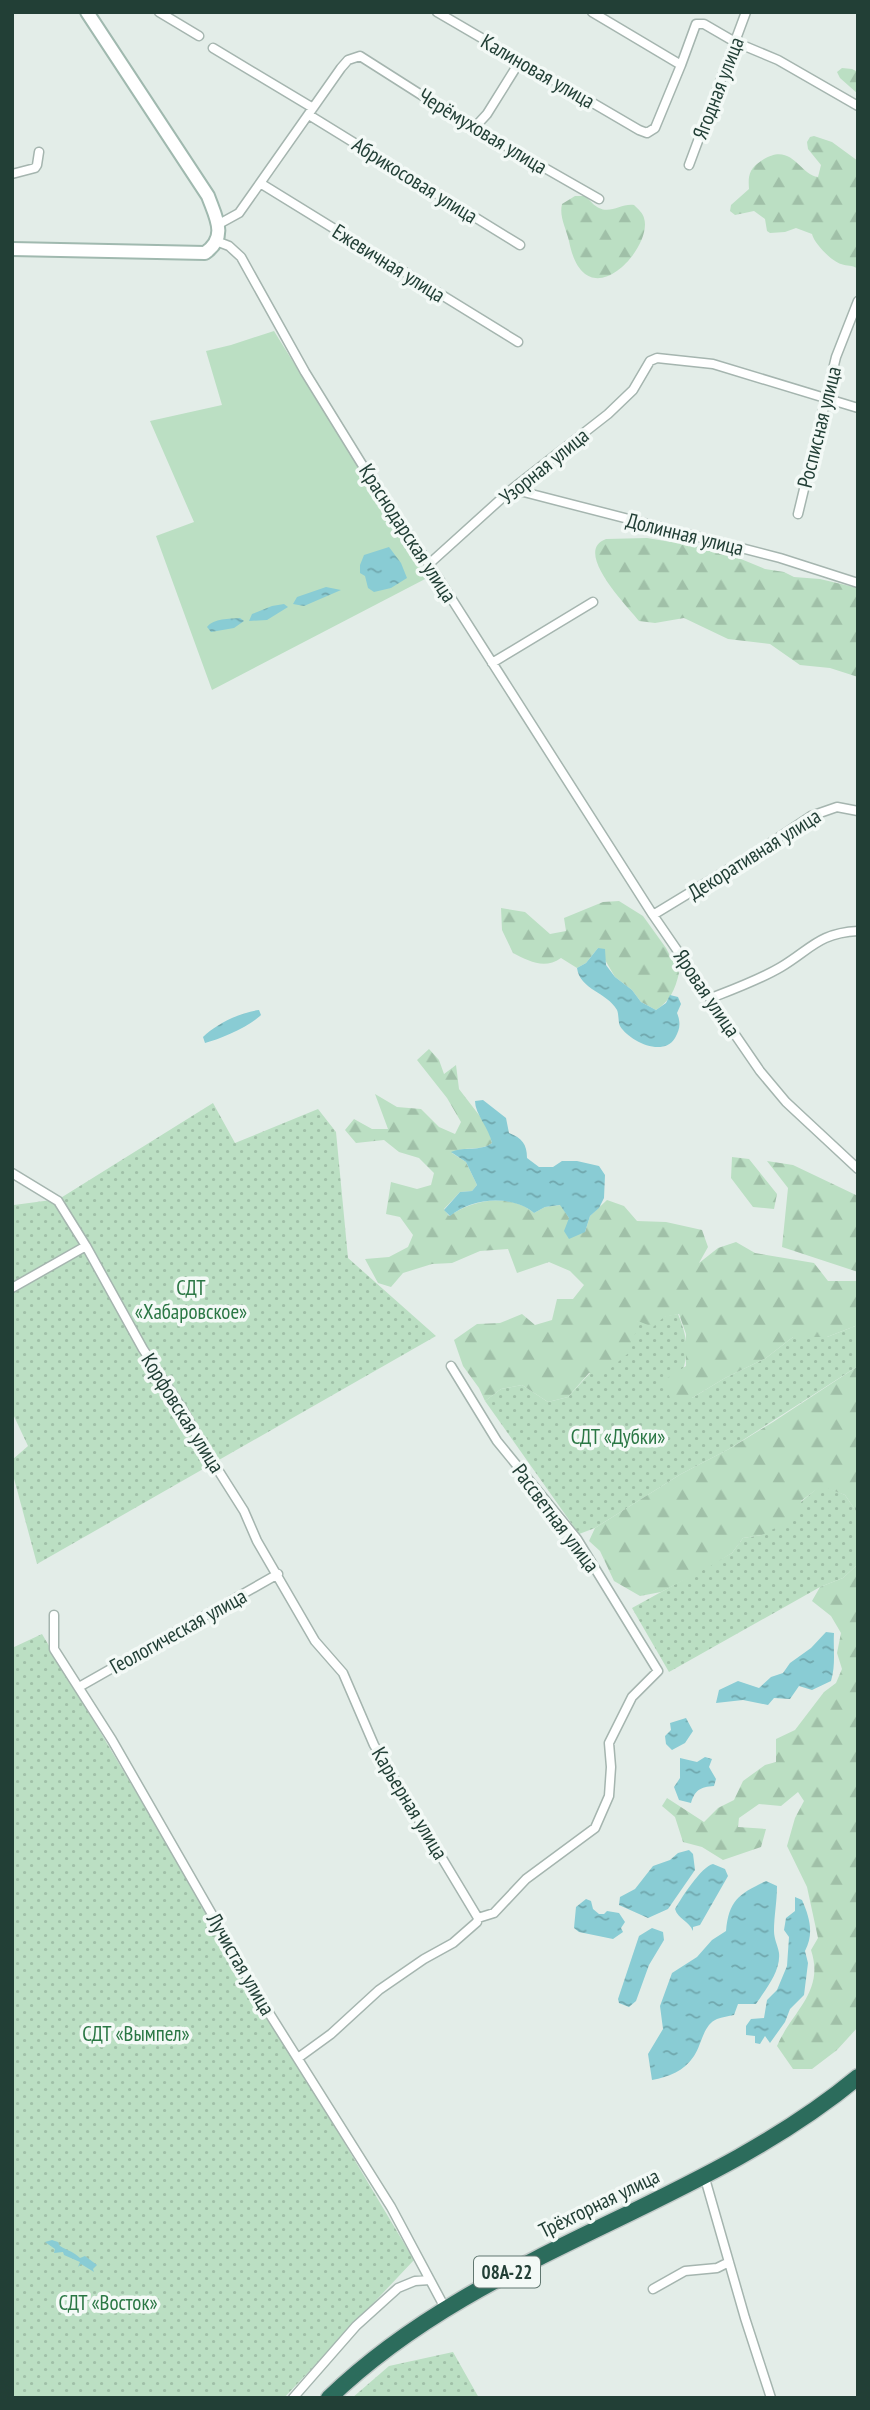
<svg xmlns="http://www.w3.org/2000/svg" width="870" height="2410" font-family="'PT Sans Narrow',sans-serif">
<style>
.grass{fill:url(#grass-dots)}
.forest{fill:url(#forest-firs)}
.park{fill:#bbdfc3}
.water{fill:url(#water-ripples)}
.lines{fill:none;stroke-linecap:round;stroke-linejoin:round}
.street-casing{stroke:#a5b5af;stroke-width:11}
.secondary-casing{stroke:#a0b9af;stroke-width:16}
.highway-casing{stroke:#c1c9c7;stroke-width:19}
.street{stroke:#fff;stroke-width:8}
.secondary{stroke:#fff;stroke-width:12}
.highway{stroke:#2c6c5c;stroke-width:16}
.labels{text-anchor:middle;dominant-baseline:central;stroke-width:7;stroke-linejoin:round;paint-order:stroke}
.shield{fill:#f3f9f6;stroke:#617770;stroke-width:2}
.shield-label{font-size:19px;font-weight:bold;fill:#223f36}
.street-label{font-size:21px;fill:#223f36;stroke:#f3f9f6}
.park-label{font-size:21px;fill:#2a7744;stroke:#f3f9f6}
</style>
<defs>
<pattern id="grass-dots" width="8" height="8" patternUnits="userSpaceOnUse" patternTransform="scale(1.75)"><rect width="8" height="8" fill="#bbdfc3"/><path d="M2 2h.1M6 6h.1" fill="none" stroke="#a0c0a8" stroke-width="1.8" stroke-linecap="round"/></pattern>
<pattern id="forest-firs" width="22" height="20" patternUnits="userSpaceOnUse" patternTransform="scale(1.75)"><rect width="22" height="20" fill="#bbdfc3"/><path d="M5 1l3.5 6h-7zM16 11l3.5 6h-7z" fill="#a0c0a8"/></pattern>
<pattern id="water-ripples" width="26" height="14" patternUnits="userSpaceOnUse" patternTransform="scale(1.75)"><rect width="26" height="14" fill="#89ccd4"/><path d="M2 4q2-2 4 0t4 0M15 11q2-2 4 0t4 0" fill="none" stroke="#70a7ad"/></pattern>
</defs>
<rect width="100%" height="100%" fill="#e3ede8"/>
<path class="grass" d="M213,1103l22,40 83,-34 18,23 12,126 88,78 -399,228 -25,-93v-11l16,-14 -16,-34v-213l2,6 45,-6z
M678,1314c15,37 9,51 -8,84h22l33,-20 41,-20 27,-21h34l31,-12v41l-129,83 -48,25 -86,54 -16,6 -94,-133 16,-12 21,-4 26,17 20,-5 70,-76z
M821,1485l24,10 13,19v50l-15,14 -23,9 -151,85 -37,-64 100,-55 11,-15 19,-3z
M42,1634l372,626 -130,138h-272v-750z
M453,2352l26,46h-127l37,-32z"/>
<path class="forest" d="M842,68l10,1 6,3v22l-18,-16 -3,-6z
M814,136l18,6 26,19v108c-7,-5 -10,-2 -17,-5 -10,-3 -27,-21 -29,-30l-16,-6 -11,4 -15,1 -3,-2 -2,-12 -11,-8 -19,4 -5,-4 1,-6 18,-16c-1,-13 0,-20 12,-28 31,-21 38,14 57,16l3,-12 -13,-16 -1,-7 3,-5z
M575,196h10c5,4 9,10 14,12 12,6 23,-5 35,-3 4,4 9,8 10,13 10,30 -59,105 -75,23 -3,-13 -10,-24 -7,-37z
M647,538l72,12 46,19 19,3 10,5 26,2 38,9v89l-28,-9 -30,-3 -30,-21 -42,-5 -44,-21 -29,5 -16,-2c-11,-14 -67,-70 -33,-82z
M619,901l24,15 23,32 13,25c-4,17 -9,28 -23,37l-15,-8 -9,-12 -17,-13 -17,-29 -12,15 -9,5 -16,-10c-17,12 -32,3 -48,-5l-11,-23 -1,-22 24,4 25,22 16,-3 -2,-13 39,-16z
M429,1049l10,11 5,14 12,-9 3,24 30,39 3,15c-12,9 -26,2 -40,10l14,9 11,23 -5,6 -12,1 -16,17 5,7c24,-17 61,-23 85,-3l11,-6 16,-2 8,13 16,14 5,-16 17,-16 17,6 13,15 29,1 36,8 6,17 -9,16 19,-15 18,-6 19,11 59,10 14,18h30v44l-31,12h-34l-27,21 -41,20 -33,20h-22l-6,-18 22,-14v-32l-7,-20 -15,3 -11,10 -15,-6 -7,30 -26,22h-16l-21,24 -20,5 -26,-17 -21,4 -16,12 -6,-13 -16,-22 -9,-26 23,-16 23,-1 22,-9 13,11 17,-5 5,-21h16l11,-14 -14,-14 -21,-9 -32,11 -9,-24 -28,2 -28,12 -20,1 -29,9 -12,14 -13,-4 -13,-24 24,-2 19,-10 5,-12 -13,-18 -14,-3 5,-32 26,7 14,-4 3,-12 -15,-15 -20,-6 -15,-12 -28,3 -11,-13 9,-11 18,10h16l-13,-35 22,13 24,2 18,18 16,7 6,-12 -14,-24 -30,-38z
M732,1157l17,2 28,35 -3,15 -21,-2 -22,-29z
M767,1161l26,4 65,31v76l-76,-25 6,-59z
M858,1366v148l-13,-19 -24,-9 -20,15 -3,15 -36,19 -19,3 -11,15 -23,14 -48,25 -21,4 -26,-15 -14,-30 -11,-10 6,-13 86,-54 48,-25 44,-27z
M858,1564v463l-21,23 -25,19h-19l-16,-23c15,-35 48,-54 34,-96l7,-12 -11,-51 -20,-41 8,-28 9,-17 -6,-9 -17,14 -22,-2 -20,14 -1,9 28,2 -5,18 -38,13 -21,-13 -19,-5 -8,-25 -13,-11 5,-8 37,24 14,-14 16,-8 9,-19 22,-16 11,-3v-23l19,-9 29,-38 12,-9 6,-14 -5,-16 4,-20 -10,-17 -19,-15 8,-14 23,-9z"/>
<path class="park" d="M274,331l153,247 -215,112 -56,-154 38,-14 -44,-101 72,-16 -16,-54 25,-6z"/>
<path class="water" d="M389,547l12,16 6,15 -16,10 -17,4 -6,-4 -3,-12 -5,-3v-8l4,-10z
M326,587l15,3 -37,16 -11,-2 4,-7z
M284,604l4,3 -21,13 -18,1 3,-7 20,-8z
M240,618l4,3 -10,7 -23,4 -4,-5c7,-9 22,-8 33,-9z
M598,948l7,1 1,16 9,12 17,13 9,12 15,8 10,-7 4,-8 8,2 3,7 -4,9c4,10 3,16 -2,25 -12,20 -46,3 -55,-12 -2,-4 -1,-11 -3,-16 -10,-18 -37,-20 -40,-42l9,-5z
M259,1010l2,5c-11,11 -40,24 -56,28l-2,-6c13,-13 38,-25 56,-27z
M483,1100l23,18 3,15c13,5 18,11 18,25l12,9h14l9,-6h15l22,5 6,9 -1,23 -5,10 -9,8 -5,16 -16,7 -5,-8 5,-13 -9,-13 -15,2 -11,6c-23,-19 -62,-15 -84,3l-6,-6 16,-18 12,-1 5,-6 -11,-23 -15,-10c14,-6 29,0 41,-9 -3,-15 -17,-29 -17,-42z
M826,1632l8,1c-1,17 2,31 -3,48l-19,9 -13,-4 -9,13 -16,-1 -6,7 -25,-5 -27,3 3,-13 19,-9 21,7 12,-11 12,-4 7,-10 21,-15z
M686,1718l7,13 -8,12 -13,7 -6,-6 -1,-8 6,-6 -1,-7z
M705,1757l7,2 -3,8 7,12 -2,7c-14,1 -19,4 -23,17l-12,-3 -5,-13 6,-9v-20l17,4z
M689,1850l4,4 2,16 -27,39 -20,9 -29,-13 1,-8 15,-8 18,-23 17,-6 8,-7z
M713,1864l12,5 3,7 -28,49 -7,2v4c-4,-10 -15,-12 -18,-22 7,-12 26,-42 38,-45z
M766,1881l11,5c0,16 -3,30 -3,45 0,8 4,15 5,22 2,18 -14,37 -23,51h-18l-4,11c-5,1 -12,2 -17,4 -14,6 -15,25 -23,37 -10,15 -25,21 -42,24l-4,-26 15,-25 -3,-23 12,-33 25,-16 15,-17 14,-9c3,-31 13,-37 40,-50z
M795,1897l7,3c8,18 12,34 3,51l3,12 -4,32 -14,14 -5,13 -15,21 -5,-7 -5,8 -5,-1v-7l-9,-1v-9l5,-7 13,-1 3,-18 10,-10 10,-24 2,-29 -5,-7 2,-12 9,-7z
M586,1899l5,2 2,8 6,5h5l3,-3 12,2 6,9 -4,6 2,4 -10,7 -34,-7 -5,-4 2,-21z
M652,1928l11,4 1,8 -15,25 -13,36 -7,6 -10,-4 -1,-4 21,-63z
M52,2240l6,2 2,4c8,5 13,5 20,12l5,-2 12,9 -4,4 1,3 -13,-8 -3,3 2,-5 -16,-7 -1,-3 -9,1 1,-4 -10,-7z"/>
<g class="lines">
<g class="street-casing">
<path id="street" d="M159,12l40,24
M437,12l202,118 8,3 8,-5 26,-63
M592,12l89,53 15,-41h8l31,18 43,18 80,46
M213,48l100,60
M309,115l211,130
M475,127l12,-13 33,-53
M689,165l57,-153
M12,174l23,-6 2,-3 2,-13
M260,183l258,159
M219,224l20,-11 102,-145 7,-8 12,-4 99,63 140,80
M216,241l13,5 12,11 64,115 58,94 74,110 216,339 107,156 26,31 72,67
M512,489l268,69 78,25
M798,514l38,-157 22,-56
M429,564l83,-75 96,-75 25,-24 17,-29 7,-3 56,6 145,44
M492,663l101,-61
M653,915l107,-65 51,-34 26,-9 21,4
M711,998c23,-9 48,-18 70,-31 30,-18 38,-34 77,-36
M12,1173l46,28 28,45 57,103 40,61 23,41 38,60 13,30 58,100 28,32 31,72 104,173
M12,1288l74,-42
M451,1366l46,75 80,98 81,132 -26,26 -23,46 2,24 -2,29 -14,32 -69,51 -32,34 -16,5
M54,1615v34l58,91 152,265 127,202 54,101
M79,1687l199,-113
M298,2058l33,-24 48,-44 45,-31 29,-16 24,-21 1,-4
M704,2175l41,143 26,80
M653,2289l32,-18 32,-3 12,-6
M293,2398l63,-72 42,-38 17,-7 15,-1"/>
</g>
<g class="secondary-casing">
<path id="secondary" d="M12,249l193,4c23,-16 11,-35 3,-57l-121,-184"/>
</g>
<g class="highway-casing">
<path id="highway" d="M329,2398c152,-147 368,-188 529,-321"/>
</g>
<use href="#street" class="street"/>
<use href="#secondary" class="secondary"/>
<use href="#highway" class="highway"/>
</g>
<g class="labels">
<rect class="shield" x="474" y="2256.5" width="66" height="31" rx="5"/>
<g class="shield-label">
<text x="507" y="2272">08А-22</text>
</g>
<g class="street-label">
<text transform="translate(538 71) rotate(30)">Калиновая улица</text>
<text transform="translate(718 88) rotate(-69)">Ягодная улица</text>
<text transform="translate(483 131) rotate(31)">Черёмуховая улица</text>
<text transform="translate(415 180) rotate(32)">Абрикосовая улица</text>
<text transform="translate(389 263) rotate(32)">Ежевичная улица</text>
<text transform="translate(819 427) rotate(-76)">Росписная улица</text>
<text transform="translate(544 466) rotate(-39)">Узорная улица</text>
<text transform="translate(408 533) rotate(57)">Краснодарская улица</text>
<text transform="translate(685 534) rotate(14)">Долинная улица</text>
<text transform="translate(754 854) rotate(-32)">Декоративная улица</text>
<text transform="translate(707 993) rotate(56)">Яровая улица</text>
<text transform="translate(183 1413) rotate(58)">Корфовская улица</text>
<text transform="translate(556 1518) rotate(53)">Рассветная улица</text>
<text transform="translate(178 1631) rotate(-29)">Геологическая улица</text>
<text transform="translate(410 1803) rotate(59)">Карьерная улица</text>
<text transform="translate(241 1964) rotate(60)">Лучистая улица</text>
<text transform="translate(599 2203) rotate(-26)">Трёхгорная улица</text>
</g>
<g class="park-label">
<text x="191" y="1287">СДТ<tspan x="191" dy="24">«Хабаровское»</tspan></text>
<text x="618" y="1436">СДТ «Дубки»</text>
<text x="136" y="2033">СДТ «Вымпел»</text>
<text x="108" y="2302">СДТ «Восток»</text>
</g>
</g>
<rect width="870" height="2410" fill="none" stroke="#223f36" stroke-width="28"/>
</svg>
